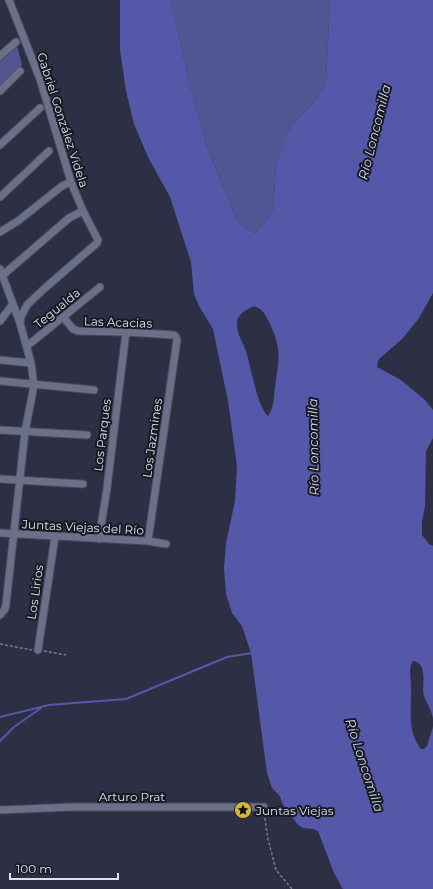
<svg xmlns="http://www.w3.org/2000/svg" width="433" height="889" font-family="Montserrat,sans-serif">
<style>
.green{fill:#515591}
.water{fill:#5558a8;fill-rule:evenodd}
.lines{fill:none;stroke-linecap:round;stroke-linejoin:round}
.stream{stroke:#5558a8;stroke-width:2}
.minor-casing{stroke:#4a4b5e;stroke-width:9}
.path{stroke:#787a8c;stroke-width:1.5;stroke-dasharray:3 2;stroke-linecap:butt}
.minor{stroke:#6b6f87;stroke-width:7}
.labels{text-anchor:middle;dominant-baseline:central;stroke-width:4;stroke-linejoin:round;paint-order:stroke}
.street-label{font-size:12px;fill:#dee0ee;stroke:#171922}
.poi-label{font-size:12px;fill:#dee0ee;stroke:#171922;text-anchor:start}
.water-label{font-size:13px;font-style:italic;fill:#d4d7ed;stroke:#171922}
</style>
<rect width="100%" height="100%" fill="#2d3045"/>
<path class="green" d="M171,0h159l-4,81 -9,18 -16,16 -25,49 -3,47 -17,22 -6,-2 -13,-10 -31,-77 -18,-66z
M17,45l5,20 -22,20v-25z"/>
<path class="water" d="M120,0h51l17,78 18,66 31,77 13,10 6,2 17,-22 3,-47 12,-30 13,-19 16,-16 9,-18 4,-81h103v293l-14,25 -16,20 -25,22 -1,7 24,13 24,20 8,10v28l-7,13 -1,55 -3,16v13l7,9 4,2v173c-1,-9 -6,-14 -9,-23 -3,-9 5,-33 -11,-35 -5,7 -2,16 -2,24 1,22 -5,45 10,64h3l3,-3 6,-19v162h-90l-9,-16 -16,-42 -5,-2 -10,-1 -5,-3 -16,-22 -2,-7 -8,-8 -5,-15 -16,-120 -9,-27 -10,-13 -6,-19 -2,-26 2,-25 9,-42 2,-35 -9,-65 -15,-72 -14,-23 -5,-12 -3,-32 -21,-65 -22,-40 -14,-33 -8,-33 -6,-41zM254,306c10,4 11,8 16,18 12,26 9,35 5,63 -1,9 -1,22 -7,29 -11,-10 -17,-49 -22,-65 -3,-9 -10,-18 -9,-29 1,-9 11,-13 17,-16z"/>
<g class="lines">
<path class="stream" d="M0,717l49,-12 77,-6 101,-42 25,-4
M0,741l14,-14 27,-19"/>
<g class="minor-casing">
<path id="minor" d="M0,56l16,-14
M0,91l20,-20
M0,145l40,-37
M0,197l49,-46
M0,232l18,-11 44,-35 9,-4
M0,269l20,54
M3,275l66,-57 14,-7
M63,317l10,12 5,2 48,1 48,3 2,2 1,3 -29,201
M0,321l13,-17
M27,346l73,-59
M0,360l31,3
M0,381l94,9
M0,430l87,5
M0,479l83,5
M0,533l148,8 18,3
M99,539l8,-51 19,-156
M0,615l5,-6 1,-5 19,-172 9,-47 -3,-22 -11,-40 1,-6 6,-12 18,-17 52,-45 1,-3 -15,-29 -12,-29 -31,-103 -31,-79
M38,650l17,-113
M0,810l72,-3h192"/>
</g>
<path class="path" d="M0,644l32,6
M44,651l22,4
M264,813l4,26 8,31 16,19"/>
<use href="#minor" class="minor"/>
</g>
<defs>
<g id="sight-disc" transform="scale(0.9)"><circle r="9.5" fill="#cfb837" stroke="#171922"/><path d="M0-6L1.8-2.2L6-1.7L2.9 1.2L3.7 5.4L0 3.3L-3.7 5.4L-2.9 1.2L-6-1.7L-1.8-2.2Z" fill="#111"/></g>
</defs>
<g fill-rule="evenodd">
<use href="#sight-disc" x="243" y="810"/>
</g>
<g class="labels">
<g class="street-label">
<text transform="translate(63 120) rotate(72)">Gabriel González Videla</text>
<text transform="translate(57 308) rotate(-39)">Tegualda</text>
<text transform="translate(118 322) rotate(2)">Las Acacias</text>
<text transform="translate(102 435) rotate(-83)">Los Parques</text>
<text transform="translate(152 438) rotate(-82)">Los Jazmines</text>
<text transform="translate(83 527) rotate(3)">Juntas Viejas del Río</text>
<text transform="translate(35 592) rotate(-82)">Los Lirios</text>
<text x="132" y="796">Arturo Prat</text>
</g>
<g class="poi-label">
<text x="256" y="810">Juntas Viejas</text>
</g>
<g class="water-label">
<text transform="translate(374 132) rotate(-76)">Río Loncomilla</text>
<text transform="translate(313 447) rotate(-91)">Río Loncomilla</text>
<text transform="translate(365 765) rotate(72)">Río Loncomilla</text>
</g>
</g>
<path d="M10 873v6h108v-6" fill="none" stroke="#dee0ee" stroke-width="2"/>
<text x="16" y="873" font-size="12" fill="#dee0ee" stroke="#171922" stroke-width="3" paint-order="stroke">100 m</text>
</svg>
